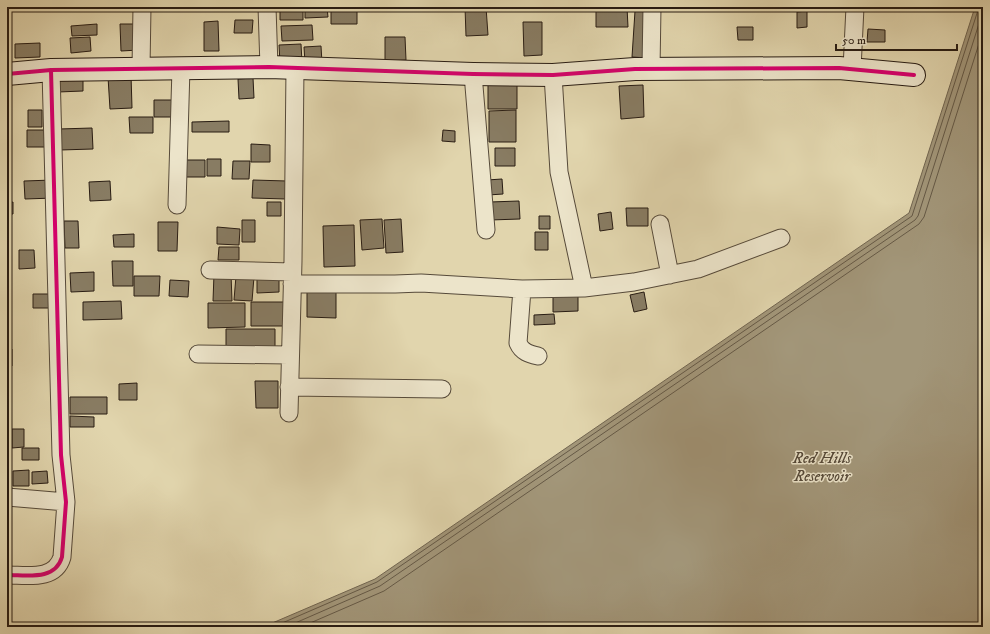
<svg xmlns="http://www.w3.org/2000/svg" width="990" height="634" font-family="'IM FELL DW Pica',serif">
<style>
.water{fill:#a29679;stroke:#716550}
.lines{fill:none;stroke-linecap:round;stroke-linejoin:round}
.shore{stroke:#655946;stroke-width:1}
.building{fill:#887c63;stroke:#281c13}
.street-casing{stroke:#564a3a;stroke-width:19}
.secondary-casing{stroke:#281c13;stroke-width:24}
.street{stroke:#ece4ca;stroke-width:17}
.secondary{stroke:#ece4ca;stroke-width:22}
.cycleway-casing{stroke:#ece4ca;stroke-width:6}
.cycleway{stroke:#d6006c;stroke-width:4}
.labels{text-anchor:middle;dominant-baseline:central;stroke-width:3;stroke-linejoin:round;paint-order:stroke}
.water-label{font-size:16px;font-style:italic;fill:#534737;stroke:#ece4ca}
</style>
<rect width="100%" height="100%" fill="#e1d5ad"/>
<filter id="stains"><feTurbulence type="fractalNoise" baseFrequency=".005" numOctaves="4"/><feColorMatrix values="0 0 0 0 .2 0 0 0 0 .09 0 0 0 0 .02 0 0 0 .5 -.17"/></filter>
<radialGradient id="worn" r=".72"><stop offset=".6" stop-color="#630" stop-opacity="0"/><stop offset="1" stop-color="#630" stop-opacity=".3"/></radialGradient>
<path class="water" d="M975,7h8v620h-720l112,-48 534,-366z"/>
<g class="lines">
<path class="shore" d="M273,627l104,-45 535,-366 67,-209
M286,627l94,-41 535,-366 3,-4 65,-205
M301,627l83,-36 535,-367 5,-7 59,-186"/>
</g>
<path class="building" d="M172,7h27v2l-27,1z
M280,7h23v13h-23z
M305,7h22l1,10 -23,1z
M331,7h26v17h-26z
M465,7h21l2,28 -22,1z
M596,7h31l1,20h-32z
M635,11l16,1 -3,46 -16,-1z
M807,11v16l-10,1v-16z
M235,20h18l-1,13h-18z
M218,21l1,30h-15v-29z
M523,22h19v33l-18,1z
M97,24v11l-25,1 -1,-10z
M120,24h18l1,26 -18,1z
M312,25l1,15 -31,1 -1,-15z
M737,27h16v13h-15z
M868,29l17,1v12h-18z
M90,37l1,14 -20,2 -1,-15z
M385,37h20l1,23 -21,1z
M40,43v14l-25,1v-14z
M301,44l1,18 -22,1 -1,-18z
M321,46l1,17h-17l-1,-16z
M58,74h25v17l-25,1z
M131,75l1,33 -22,1 -2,-32z
M253,78l1,20 -15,1 -1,-20z
M488,82h29v27h-29z
M643,85l1,32 -23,2 -2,-33z
M154,100h21l1,17h-22z
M28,110h14v17h-14z
M516,110v32h-27v-31z
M129,117h24v16h-23z
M229,121v11h-37v-10z
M92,128l1,21 -33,1 -1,-21z
M27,130h21v17h-21z
M443,130l12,1v11l-13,-1z
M251,144l19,1v17h-19z
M495,148h20v18h-20z
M207,159h14v17h-14z
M184,160h21v17h-21z
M233,161h17l-1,18h-17z
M502,179l1,15 -15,1 -1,-15z
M53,180l1,18 -29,1 -1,-18z
M253,180l34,1 -1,18 -34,-1z
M110,181l1,19 -21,1 -1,-19z
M519,201l1,18 -30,1v-18z
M13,202v12h-6v-11z
M267,202h14v14h-14z
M626,208h22v18h-21z
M611,212l2,17 -13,2 -2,-17z
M539,216h11v13h-11z
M382,219l2,29 -22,2 -2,-30z
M401,219l2,33 -17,1 -2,-33z
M242,220h13v22h-13z
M64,221h14l1,27h-14z
M158,222h20l-1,29h-19z
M354,225l1,41 -31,1 -1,-41z
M217,227l23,2 -1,16 -22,-1z
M535,232h13v18h-13z
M134,234v13h-20l-1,-12z
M219,247h20v13h-21z
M19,250h15l1,18 -16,1z
M112,261h21v25h-20z
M94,272v19l-23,1 -1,-19z
M214,274h17l1,27h-19z
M134,276h26l-1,20h-25z
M236,276l18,1 -2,24 -18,-1z
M279,276v16l-22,1v-16z
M170,280l19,1 -1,16 -19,-1z
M307,292h29v26l-29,-1z
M644,292l3,17 -13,3 -4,-17z
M33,294h16v14h-16z
M553,294h25v17l-25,1z
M121,301l1,18 -39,1v-18z
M251,302h33v24h-33z
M208,303h37v24l-37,1z
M554,314l1,10 -21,1v-10z
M226,329h49v20h-49z
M7,349h5v17h-5z
M255,381h23v27h-22z
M137,383v17h-18v-16z
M70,397h37v17h-37z
M70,416l24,1v10h-24z
M12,429h12v18l-12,1z
M22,448h17v12h-17z
M29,470v16h-16v-15z
M47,471l1,12 -16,1v-12z"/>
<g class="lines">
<g class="street-casing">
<path id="street" d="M267,7l2,60
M141,68l1,-61
M651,69l1,-62
M852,69l3,-62
M473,74l13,156
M553,75l6,97 25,116
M177,205l4,-137
M660,224l10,51
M210,270l82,2
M292,284h103l26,-1 101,6 62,-1 50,-6 64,-13 83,-31
M522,289l-4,54c4,9 11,11 20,13
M198,354l91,1
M289,387l153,2
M289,413l4,-152 2,-193
M7,497l59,5
M7,575c20,0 48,6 55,-18l4,-55 -5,-47 -10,-385"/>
</g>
<g class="secondary-casing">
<path id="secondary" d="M7,74l44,-4 218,-3 204,7 80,1 82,-6 204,-1 75,7"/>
</g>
<use href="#street" class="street"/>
<use href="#secondary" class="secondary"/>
<g class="cycleway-casing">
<path id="cycleway" d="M7,74l44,-4 218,-3 204,7 80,1 82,-6 204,-1 75,7
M7,575c20,0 48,6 55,-18l4,-55 -5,-47 -10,-385"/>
</g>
<use href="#cycleway" class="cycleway"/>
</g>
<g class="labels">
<g class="water-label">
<text x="822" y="458">Red Hills<tspan x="822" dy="18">Reservoir</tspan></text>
</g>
</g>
<rect width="990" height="634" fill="none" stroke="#e1d5ad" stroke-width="24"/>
<rect x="8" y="8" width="974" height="618" fill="none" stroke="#281c13" stroke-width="2"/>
<rect x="12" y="12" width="966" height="610" fill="none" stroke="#281c13"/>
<path d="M836 44v6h121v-6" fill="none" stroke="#281c13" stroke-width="2"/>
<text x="842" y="44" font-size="12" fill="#281c13" stroke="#ece4ca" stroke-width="3" paint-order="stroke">50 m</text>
<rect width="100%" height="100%" filter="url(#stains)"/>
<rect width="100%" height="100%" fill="url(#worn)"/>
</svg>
